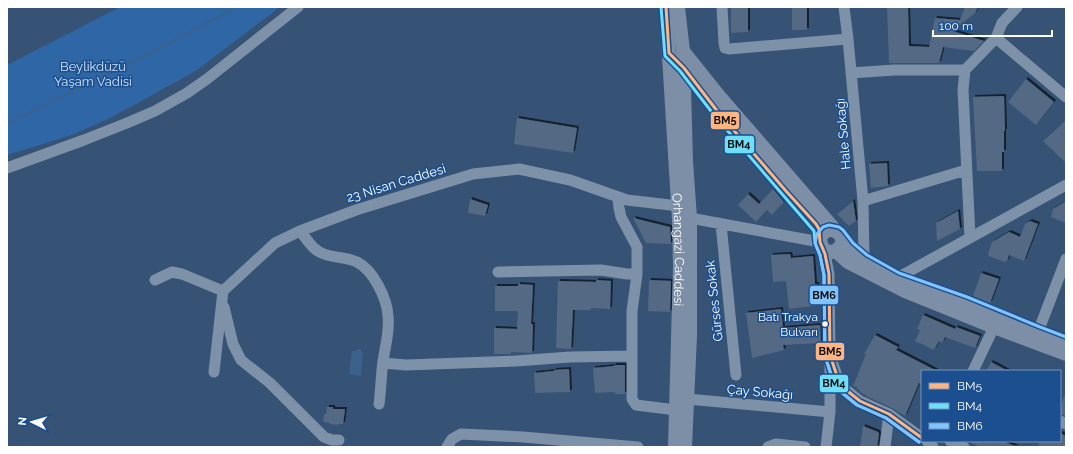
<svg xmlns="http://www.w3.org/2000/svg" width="1073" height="454" font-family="Raleway,sans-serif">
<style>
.green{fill:#2f66a5}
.water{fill:#3b618d}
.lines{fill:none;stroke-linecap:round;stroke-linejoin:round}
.stream{stroke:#3b618d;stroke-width:2.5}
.building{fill:#526984;filter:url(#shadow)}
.minor{stroke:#7d92a8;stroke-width:11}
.major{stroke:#7d8ea7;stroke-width:14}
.bus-1-casing{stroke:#1b4f8f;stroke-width:6}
.bus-2-casing{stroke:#1b4f8f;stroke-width:6}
.bus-3-casing{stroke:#1b4f8f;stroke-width:6}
.bus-1{stroke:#ffb580;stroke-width:3}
.bus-2{stroke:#6ddff8;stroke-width:3}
.bus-3{stroke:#80c4ff;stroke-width:3}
.bus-dot{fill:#fff;stroke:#1b4f8f;stroke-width:1.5}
.labels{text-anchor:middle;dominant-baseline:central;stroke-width:3;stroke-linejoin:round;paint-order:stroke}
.bus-label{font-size:12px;fill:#fff;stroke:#1b4f8f;text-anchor:end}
.park-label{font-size:13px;fill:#cfe3fa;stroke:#1b4f8f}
.street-label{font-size:13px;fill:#fff;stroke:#1b4f8f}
.line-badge{stroke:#1b4f8f;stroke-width:1.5}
.pale-badge-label{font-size:11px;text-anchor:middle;font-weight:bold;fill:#111}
</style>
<defs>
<filter id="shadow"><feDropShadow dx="2" dy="-2" stdDeviation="0" flood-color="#0009"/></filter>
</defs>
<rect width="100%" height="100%" fill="#365274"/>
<path class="green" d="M120,7h160l-83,63 -57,32 -34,18 -34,15 -65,20v-90z"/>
<path class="water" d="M357,349h4v3h2l-2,24 -12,-2 3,-23h4z"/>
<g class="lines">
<path class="stream" d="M7,124l149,-74 70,-37 8,-6"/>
</g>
<path class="building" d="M731,7h17v25l-17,1z
M792,7h15v23h-15z
M908,7l1,39 20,1 6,-29 25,2 5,-13h13l-3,6 -22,18 31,10 -10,10 -31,-4 -4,16h-50l-2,-55z
M1026,79l28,23 -18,23 -28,-23z
M1004,96l1,35h-1v21h-2v19h-25l-4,-74z
M517,118l60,10 -4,25 -59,-9z
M1066,120v43l-23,-22z
M887,163l1,23 -17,2 -2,-24z
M773,189l11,13 -12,13 -5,-5 -11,12 -18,-17 10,-11 11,10z
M470,199l18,6 -3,11 -17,-3z
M853,201l3,20 -7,5 -12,-12z
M1066,201v22l-15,-6 2,-8z
M958,211l2,18 -23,12 -1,-18z
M633,218l37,9 1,17 -25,-1z
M1030,221l8,3 -14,37 -15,-6 -2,6 -3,1 -15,-6 -1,-2 4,-12 17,-10 11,5 5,-13z
M790,254l1,4 22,-2 2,28h2l3,21 -31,4 -3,-28 -13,1 -2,-27z
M981,273l18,6 -9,24 -17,-7z
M596,280l15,1 -1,28 -19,-1v2h-18l-2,39 -15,-1 2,-67 38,1z
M649,280l22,1 -1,31 -22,-1z
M518,284l15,1 -2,39h2l-1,29 -21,-1v2h-17v-26l23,1 1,-17h-1v-1h-22v-25h23z
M781,309l2,19 37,-3 1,18 -38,2 1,5 -32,8 -6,-45z
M923,315l32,14 1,-2 24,9 -5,12 -30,-11 -3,6 -3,-2 -5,9 -19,-9 5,-11 -3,-1z
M875,335l23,12 -2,3 41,21h-15v13l-3,-1 -14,33 -13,-8 -26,-12v-1l-6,-3v-2l-3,-1v-2l-4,-1 13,-32h-2z
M991,362l17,9h-22z
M614,365h11v29h-10v-2l-20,1 -2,-25 21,-2z
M569,369l1,23 -35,1 -1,-20 20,-2v-1z
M1066,392v24l-6,-2v-8z
M327,407h6v2h12l-2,15h-4v1l-9,-1v-1l-7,-1 1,-8h2z
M863,426l15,6 1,2 -2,13h-17z
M1060,433l6,3v11h-28l2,-6h20z
M967,441h36l14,6h-37z"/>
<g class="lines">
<path class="minor" d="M722,7l2,36 1,5 4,1 119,-10
M844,7l4,32 15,162 1,58
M996,38l70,59
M965,70l-2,20 7,147
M851,73l43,-3h71l31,-32 6,-15 15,-16
M7,168l77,-28 43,-17 28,-12 32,-18 20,-14 91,-72
M618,197l1,11 2,9 16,30v27l-5,37v88l4,6 40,5
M863,201l103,-31
M690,218l130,24
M721,224l15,151
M300,231c7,8 13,20 24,23 10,4 22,3 33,8 16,8 30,36 31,54 2,15 -3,31 -5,45 -2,15 -2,29 -4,43
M824,249l5,25 1,81 10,30 20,16 29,13 33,24
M498,272l103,-2 26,4h10
M897,278l169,-93
M155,280l17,-8 10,2 41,17
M224,307l9,37 8,16 29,23 54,54 8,3h7
M1038,332l28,-73
M383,363l23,2 110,-4 54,-4 62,-1
M973,371l21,-44
M214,372l9,-81 52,-48 25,-12 56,-21 117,-36 46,-5 51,11 57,20 52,6
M687,399l143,13
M1060,421l6,3
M927,441l4,3 2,3
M950,441l14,6
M447,447l5,-8 9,-5 62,3 115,10
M768,447l8,-3 29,3
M826,447l4,-35v-49
M885,447l4,-33"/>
<g class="major">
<path id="s1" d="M666,7l13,213 1,46 -5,181"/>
<path d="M678,7l5,44 3,110 4,57v118l-5,111"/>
<path d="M683,51l36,45 117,135"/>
<path d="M682,66l36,46 68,79 30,33c1,0 3,5 3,5 2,9 -1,22 12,23 3,0 6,-2 8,-4 12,-13 -13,-28 -19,-9"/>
<path d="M839,233l10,13 15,13 33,19 68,24 73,30 28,10"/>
<path d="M836,251l12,11 57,29 89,36 72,27"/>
</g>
<g class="bus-1-casing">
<path id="bus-1" d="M666,7l3,46 15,15 34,44 68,79 30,33 3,5 1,13 5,12 4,20 1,81 10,30 20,16 29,13 33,24"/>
</g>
<g class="bus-2-casing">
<path id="bus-2" d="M661,7l4,49 15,15 34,44 100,116 1,12 5,12 4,20 1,81 10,31 22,18 29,13 33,24"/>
</g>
<g class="bus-3-casing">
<path id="bus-3" d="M919,442l-33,-24 -29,-13 -22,-18 -10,-31 -1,-81 -4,-20 -5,-12 2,-9 6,-7 6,-2 10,2 4,3 10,13 14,12 32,18 68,24 73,30 26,10"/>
</g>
<use href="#bus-1" class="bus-1"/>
<use href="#bus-2" class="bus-2"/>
<use href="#bus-3" class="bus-3"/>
</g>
<circle class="bus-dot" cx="825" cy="324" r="3.5"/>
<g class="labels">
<g class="bus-label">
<text x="818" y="317">Batı Trakya<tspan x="818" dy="15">Bulvarı</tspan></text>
</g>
<g class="park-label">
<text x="93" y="66">Beylikdüzü<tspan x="93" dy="15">Yaşam Vadisi</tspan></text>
</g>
<g class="street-label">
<text transform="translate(843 134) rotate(-95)">Hale Sokağı</text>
<text transform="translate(396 183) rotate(-17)">23 Nisan Caddesi</text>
<text stroke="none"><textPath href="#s1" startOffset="243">Orhangazi Caddesi</textPath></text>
<text transform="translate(714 301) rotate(-96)">Gürses Sokak</text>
<text transform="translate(760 392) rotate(5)">Çay Sokağı</text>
</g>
</g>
<g class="line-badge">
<rect x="710" y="111" width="30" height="19" rx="4" fill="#ffb580"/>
<rect x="724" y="135" width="31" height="19" rx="4" fill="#6ddff8"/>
<rect x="809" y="285" width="30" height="20" rx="4" fill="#80c4ff"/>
<rect x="815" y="342" width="30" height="19" rx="4" fill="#ffb580"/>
<rect x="819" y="374" width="30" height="19" rx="4" fill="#6ddff8"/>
</g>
<g class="pale-badge-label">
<text x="725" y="124">BM5</text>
<text x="739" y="148">BM4</text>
<text x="824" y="299">BM6</text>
<text x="830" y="355">BM5</text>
<text x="834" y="387">BM4</text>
</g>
<rect width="1073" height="454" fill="none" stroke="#ffffff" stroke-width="16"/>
<rect x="921" y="370" width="140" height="72" fill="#1b4f8f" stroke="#7695bc"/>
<rect x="929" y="383" width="20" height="6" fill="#ffb580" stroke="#7695bc"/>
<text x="957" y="390" font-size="12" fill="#ffffff">BM5</text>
<rect x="929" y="403" width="20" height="6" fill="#6ddff8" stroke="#7695bc"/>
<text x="957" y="410" font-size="12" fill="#ffffff">BM4</text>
<rect x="929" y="423" width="20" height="6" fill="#80c4ff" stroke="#7695bc"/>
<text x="957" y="430" font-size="12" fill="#ffffff">BM6</text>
<g transform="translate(32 422) rotate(275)" stroke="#1b4f8f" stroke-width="3" paint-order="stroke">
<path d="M0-3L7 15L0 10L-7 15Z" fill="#ffffff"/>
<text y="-6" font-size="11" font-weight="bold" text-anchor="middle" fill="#ffffff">N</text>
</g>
<path d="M933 30v6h119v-6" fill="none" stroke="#ffffff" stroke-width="2"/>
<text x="939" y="30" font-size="12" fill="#ffffff" stroke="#1b4f8f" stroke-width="3" paint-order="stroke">100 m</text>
</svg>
